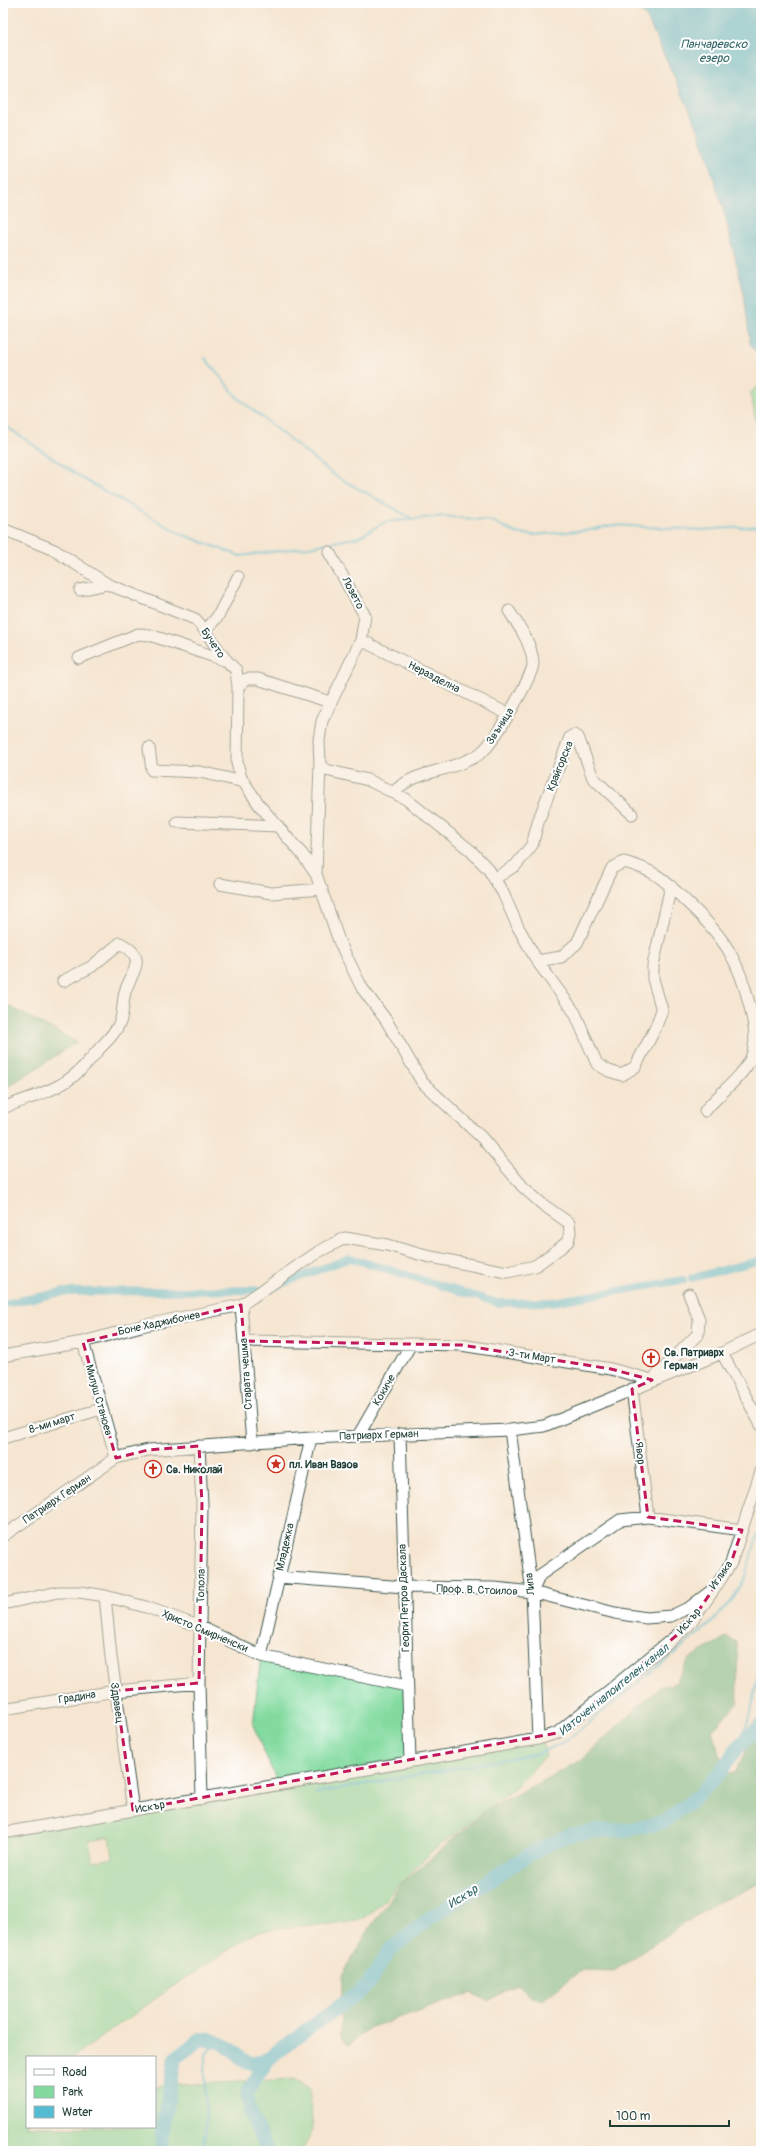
<svg xmlns="http://www.w3.org/2000/svg" width="764" height="2154" font-family="Pangolin,sans-serif">
<style>
.green{fill:#82da9f;stroke:#508c6a;fill-rule:evenodd}
.forest{fill:#69ba86;stroke:#447c5d}
.water{fill:#55bcd3;stroke:#3a7c84}
.lines{fill:none;stroke-linecap:round;stroke-linejoin:round}
.stream{stroke:#55bcd3;stroke-width:2.5}
.canal{stroke:#55bcd3;stroke-width:8}
.river{stroke:#55bcd3;stroke-width:14}
.minor-casing{stroke:#3f564c;stroke-width:13}
.minor{stroke:#fff;stroke-width:11}
.marked{fill:none;stroke:#c2185b;stroke-width:3;stroke-dasharray:8 5;stroke-linejoin:round}
.labels{text-anchor:middle;dominant-baseline:central;stroke-width:4;stroke-linejoin:round;paint-order:stroke}
.street-label{font-size:11px;fill:#1f3d34;stroke:#fff}
.poi-label{font-size:11px;font-weight:bold;fill:#1f3d34;stroke:#fff;text-anchor:start}
.water-label{font-size:12px;font-style:italic;fill:#2f6364;stroke:#fff}
</style>
<rect width="100%" height="100%" fill="#fff"/>
<filter id="ink" filterUnits="userSpaceOnUse"><feTurbulence type="fractalNoise" baseFrequency=".025" numOctaves="2"/><feDisplacementMap in="SourceGraphic" scale="8" xChannelSelector="R" yChannelSelector="G"/><feConvolveMatrix kernelMatrix="1 2 1 2 8 2 1 2 1" color-interpolation-filters="sRGB"/></filter>
<filter id="wash" filterUnits="userSpaceOnUse"><feTurbulence type="fractalNoise" baseFrequency=".012" numOctaves="4" result="noise"/><feDisplacementMap in="SourceGraphic" scale="16" xChannelSelector="R" yChannelSelector="G"/><feGaussianBlur stdDeviation="0.9" result="paint"/><feColorMatrix in="noise" values="0 0 0 0 0 0 0 0 0 0 0 0 0 0 0 0 0 1.4 0 .05"/><feComposite in="paint" operator="in"/></filter>
<g filter="url(#wash)">
<rect width="100%" height="100%" fill="#f6e6d1"/>
<path class="green" d="M761,383v63l-11,-53z
M261,1656l146,30 3,75 128,-22 5,6 3,11 -36,36 -80,61 -49,51 -19,15 -17,4 -66,5 -23,4 -84,55 -99,70h-46v33l-3,2h3v35h128v-41l139,-7 15,9 4,42 -11,21h-299v-318l275,-49 -25,-59zM110,1837l3,21 -20,4 -4,-21z"/>
<path class="forest" d="M3,1003l74,39 -74,48z
M726,1637l11,5 1,61 -26,27 13,43h10l26,-53v163l-49,22 -98,66 -33,-1 -38,30 -12,-3 -13,-13 -30,17 -17,-8 -102,35 -20,17 -9,-8 2,-61 26,-46 34,-47 86,-74 92,-48 79,-74 16,-4 14,-24z"/>
<path class="water" d="M633,3h128v356l-11,-15 -6,-50 -21,-86 -25,-79 -51,-111z"/>
<g class="lines">
<path class="stream" d="M205,358l33,40 96,77 79,44
M3,424l80,55 98,55 59,22 69,-9 50,-10 26,-15 58,-6 49,5 24,12 18,2 55,-5 24,-5 88,5 60,-4
M739,1746l12,-33 10,-59
M316,1793l223,-40 26,-11 144,-117 24,-26 11,-19 17,-55
M196,2151l7,-5 3,-13 -1,-76c4,-9 8,-12 18,-13"/>
<path class="canal" d="M692,1278l69,-18
M3,1304l60,-12 202,-2 85,-32 148,45 54,-1 131,-22"/>
<path class="river" d="M162,2151v-16l13,-77 26,-19c8,1 15,1 22,5 10,5 21,21 32,19 6,-1 12,-5 18,-7
M267,2151l-16,-36 -4,-20 9,-18 17,-22 94,-69 22,-35 42,-34 106,-67 32,-15 27,-4 33,-1 35,-8 31,-24 23,-23 21,-29 22,-21"/>
</g>
</g>
<g filter="url(#ink)">
<g class="lines">
<g class="minor-casing">
<path id="minor" d="M3,529l51,21 53,34
M206,630l12,-14 20,-39
M361,640l147,74
M79,658l59,-24 12,1 74,25
M238,687l8,-8h12l72,23
M149,748l3,22 48,2 44,10
M320,765l6,5 42,10 38,19 64,51 19,20 14,23 15,34 19,34 38,52 22,51 12,7 13,4 13,-8 20,-38 7,-19 -9,-31v-14l18,-79
M394,792c18,-20 51,-20 74,-32 6,-2 12,-6 16,-10 10,-9 50,-75 49,-87 -1,-19 -14,-37 -24,-52
M177,822l101,4
M316,874l4,-109 -1,-25 3,-19 39,-81 4,-24 -36,-64
M494,879l22,-14 16,-20 7,-26 31,-82 4,-2 4,2 15,41 39,36
M220,884l51,9 51,-4
M537,961l24,-4 16,-14 35,-75 12,-6c34,9 41,19 65,42 35,33 50,56 61,103 4,17 8,34 1,51 -9,20 -33,36 -46,53
M3,1108c19,-8 39,-13 57,-23 16,-8 28,-23 40,-37 8,-8 16,-16 20,-26 4,-11 2,-23 6,-33 8,-20 21,-32 -6,-46l-29,24 -28,14
M241,1305l11,138
M244,1341l217,4 150,24 41,11
M83,1342l33,116
M722,1353l39,72
M3,1356l80,-14 58,-16 100,-21 77,-53 27,-14 42,7 39,11 81,16 28,-6 25,-18 8,-7 2,-9 -1,-9 -27,-19 -19,-17 -41,-49 -60,-56 -36,-62 -24,-32 -23,-47 -23,-67 -14,-20 -42,-48 -19,-28 -4,-15 1,-76 -2,-17c-18,-15 -25,-36 -41,-51l-88,-35 -27,6
M655,1377l43,-43 1,-15 -10,-25
M632,1389l16,128
M510,1430l22,162 6,147
M400,1434l10,327
M358,1436l53,-92
M3,1438l98,-29
M199,1446l3,58 -3,179 3,116
M3,1536l113,-78 32,-8 163,-12 199,-8 34,-4 178,-73 39,-19
M278,1577l126,10 91,1 37,4 8,-17 80,-55 28,-3 94,13
M532,1592l83,21 31,5 25,-2 19,-9 25,-19 16,-25 30,-92
M105,1596l6,61 22,153
M3,1604l55,-12h22l25,4 41,11 55,20 60,29 146,30
M261,1656l50,-218
M3,1709l113,-18 83,-8
M3,1833l535,-94 19,-6 131,-107 27,-38"/>
</g>
<use href="#minor" class="minor"/>
</g>
</g>
<path d="M0 0H764V2154H0ZM241,1305l3,36 217,4 150,24 41,11 -20,9 16,128 94,13 -11,33 -43,63 -131,107 -424,77 -17,-119 83,-8 3,-179 -3,-58 -51,4 -32,8 -33,-116z" fill="#f6e6d1" fill-opacity=".55" fill-rule="evenodd"/>
<path class="marked" d="M241,1305l3,36 217,4 150,24 41,11 -20,9 16,128 94,13 -11,33 -43,63 -131,107 -424,77 -17,-119 83,-8 3,-179 -3,-58 -51,4 -32,8 -33,-116z"/>
<defs>
<g id="church-ring" transform="scale(0.9)"><circle r="9.5" fill="#fff" stroke="#c8321e" stroke-width="1.5"/><path d="M-1.2-6h2.4v3.5h3.3v2.4h-3.3V6h-2.4V-.1h-3.3v-2.4h3.3Z" fill="#c8321e"/></g>
<g id="sight-ring" transform="scale(0.9)"><circle r="9.5" fill="#fff" stroke="#c8321e" stroke-width="1.5"/><path d="M0-6L1.8-2.2L6-1.7L2.9 1.2L3.7 5.4L0 3.3L-3.7 5.4L-2.9 1.2L-6-1.7L-1.8-2.2Z" fill="#c8321e"/></g>
</defs>
<g fill-rule="evenodd">
<use href="#church-ring" x="651" y="1358"/>
<use href="#sight-ring" x="276" y="1464"/>
<use href="#church-ring" x="153" y="1469"/>
</g>
<g class="labels">
<g class="street-label">
<text transform="translate(353 593) rotate(62)">Лозето</text>
<text transform="translate(213 643) rotate(56)">Бучето</text>
<text transform="translate(434 677) rotate(27)">Неразделна</text>
<text transform="translate(500 726) rotate(-57)">Звъница</text>
<text transform="translate(560 766) rotate(-68)">Крайгорска</text>
<text transform="translate(159 1323) rotate(-12)">Боне Хаджибонев</text>
<text transform="translate(532 1356) rotate(9)">3-ти Март</text>
<text transform="translate(246 1374) rotate(-94)">Старата чешма</text>
<text transform="translate(384 1390) rotate(-60)">Кокиче</text>
<text transform="translate(99 1400) rotate(74)">Милуш Станоев</text>
<text transform="translate(52 1423) rotate(-17)">8-ми март</text>
<text transform="translate(379 1435) rotate(-2)">Патриарх Герман</text>
<text transform="translate(640 1453) rotate(83)">Явор</text>
<text transform="translate(57 1499) rotate(-34)">Патриарх Герман</text>
<text transform="translate(285 1547) rotate(-77)">Младежка</text>
<text transform="translate(721 1575) rotate(-55)">Иглика</text>
<text transform="translate(530 1584) rotate(-96)">Липа</text>
<text transform="translate(201 1586) rotate(-89)">Топола</text>
<text transform="translate(477 1590) rotate(2)">Проф. В. Стоилов</text>
<text transform="translate(404 1598) rotate(-92)">Георги Петров Даскала</text>
<text transform="translate(689 1621) rotate(-50)">Искър</text>
<text transform="translate(205 1631) rotate(23)">Христо Смирненски</text>
<text transform="translate(77 1697) rotate(-9)">Градина</text>
<text transform="translate(117 1703) rotate(82)">Здравец</text>
<text transform="translate(150 1807) rotate(-10)">Искър</text>
</g>
<g class="poi-label">
<text x="664" y="1352">Св. Патриарх<tspan x="664" dy="13">Герман</tspan></text>
<text x="289" y="1464">пл. Иван Вазов</text>
<text x="166" y="1469">Св. Николай</text>
</g>
<g class="water-label">
<text x="714" y="44">Панчаревско<tspan x="714" dy="14">езеро</tspan></text>
<text transform="translate(614 1690) rotate(-39)">Източен напоителен канал</text>
<text transform="translate(463 1897) rotate(-32)">Искър</text>
</g>
</g>
<rect width="764" height="2154" fill="none" stroke="#fff" stroke-width="16"/>
<rect x="26" y="2056" width="130" height="72" fill="#ffffff" stroke="#a5b1ae"/>
<rect x="34" y="2069" width="20" height="6" fill="#ffffff" stroke="#a5b1ae"/>
<text x="62" y="2076" font-size="12" fill="#1f3d34">Road</text>
<rect x="34" y="2086" width="20" height="12" fill="#82da9f" stroke="#a5b1ae"/>
<text x="62" y="2096" font-size="12" fill="#1f3d34">Park</text>
<rect x="34" y="2106" width="20" height="12" fill="#55bcd3" stroke="#a5b1ae"/>
<text x="62" y="2116" font-size="12" fill="#1f3d34">Water</text>
<path d="M610 2120v6h119v-6" fill="none" stroke="#1f3d34" stroke-width="2"/>
<text x="616" y="2120" font-size="12" fill="#1f3d34" stroke="#ffffff" stroke-width="3" paint-order="stroke">100 m</text>
</svg>
